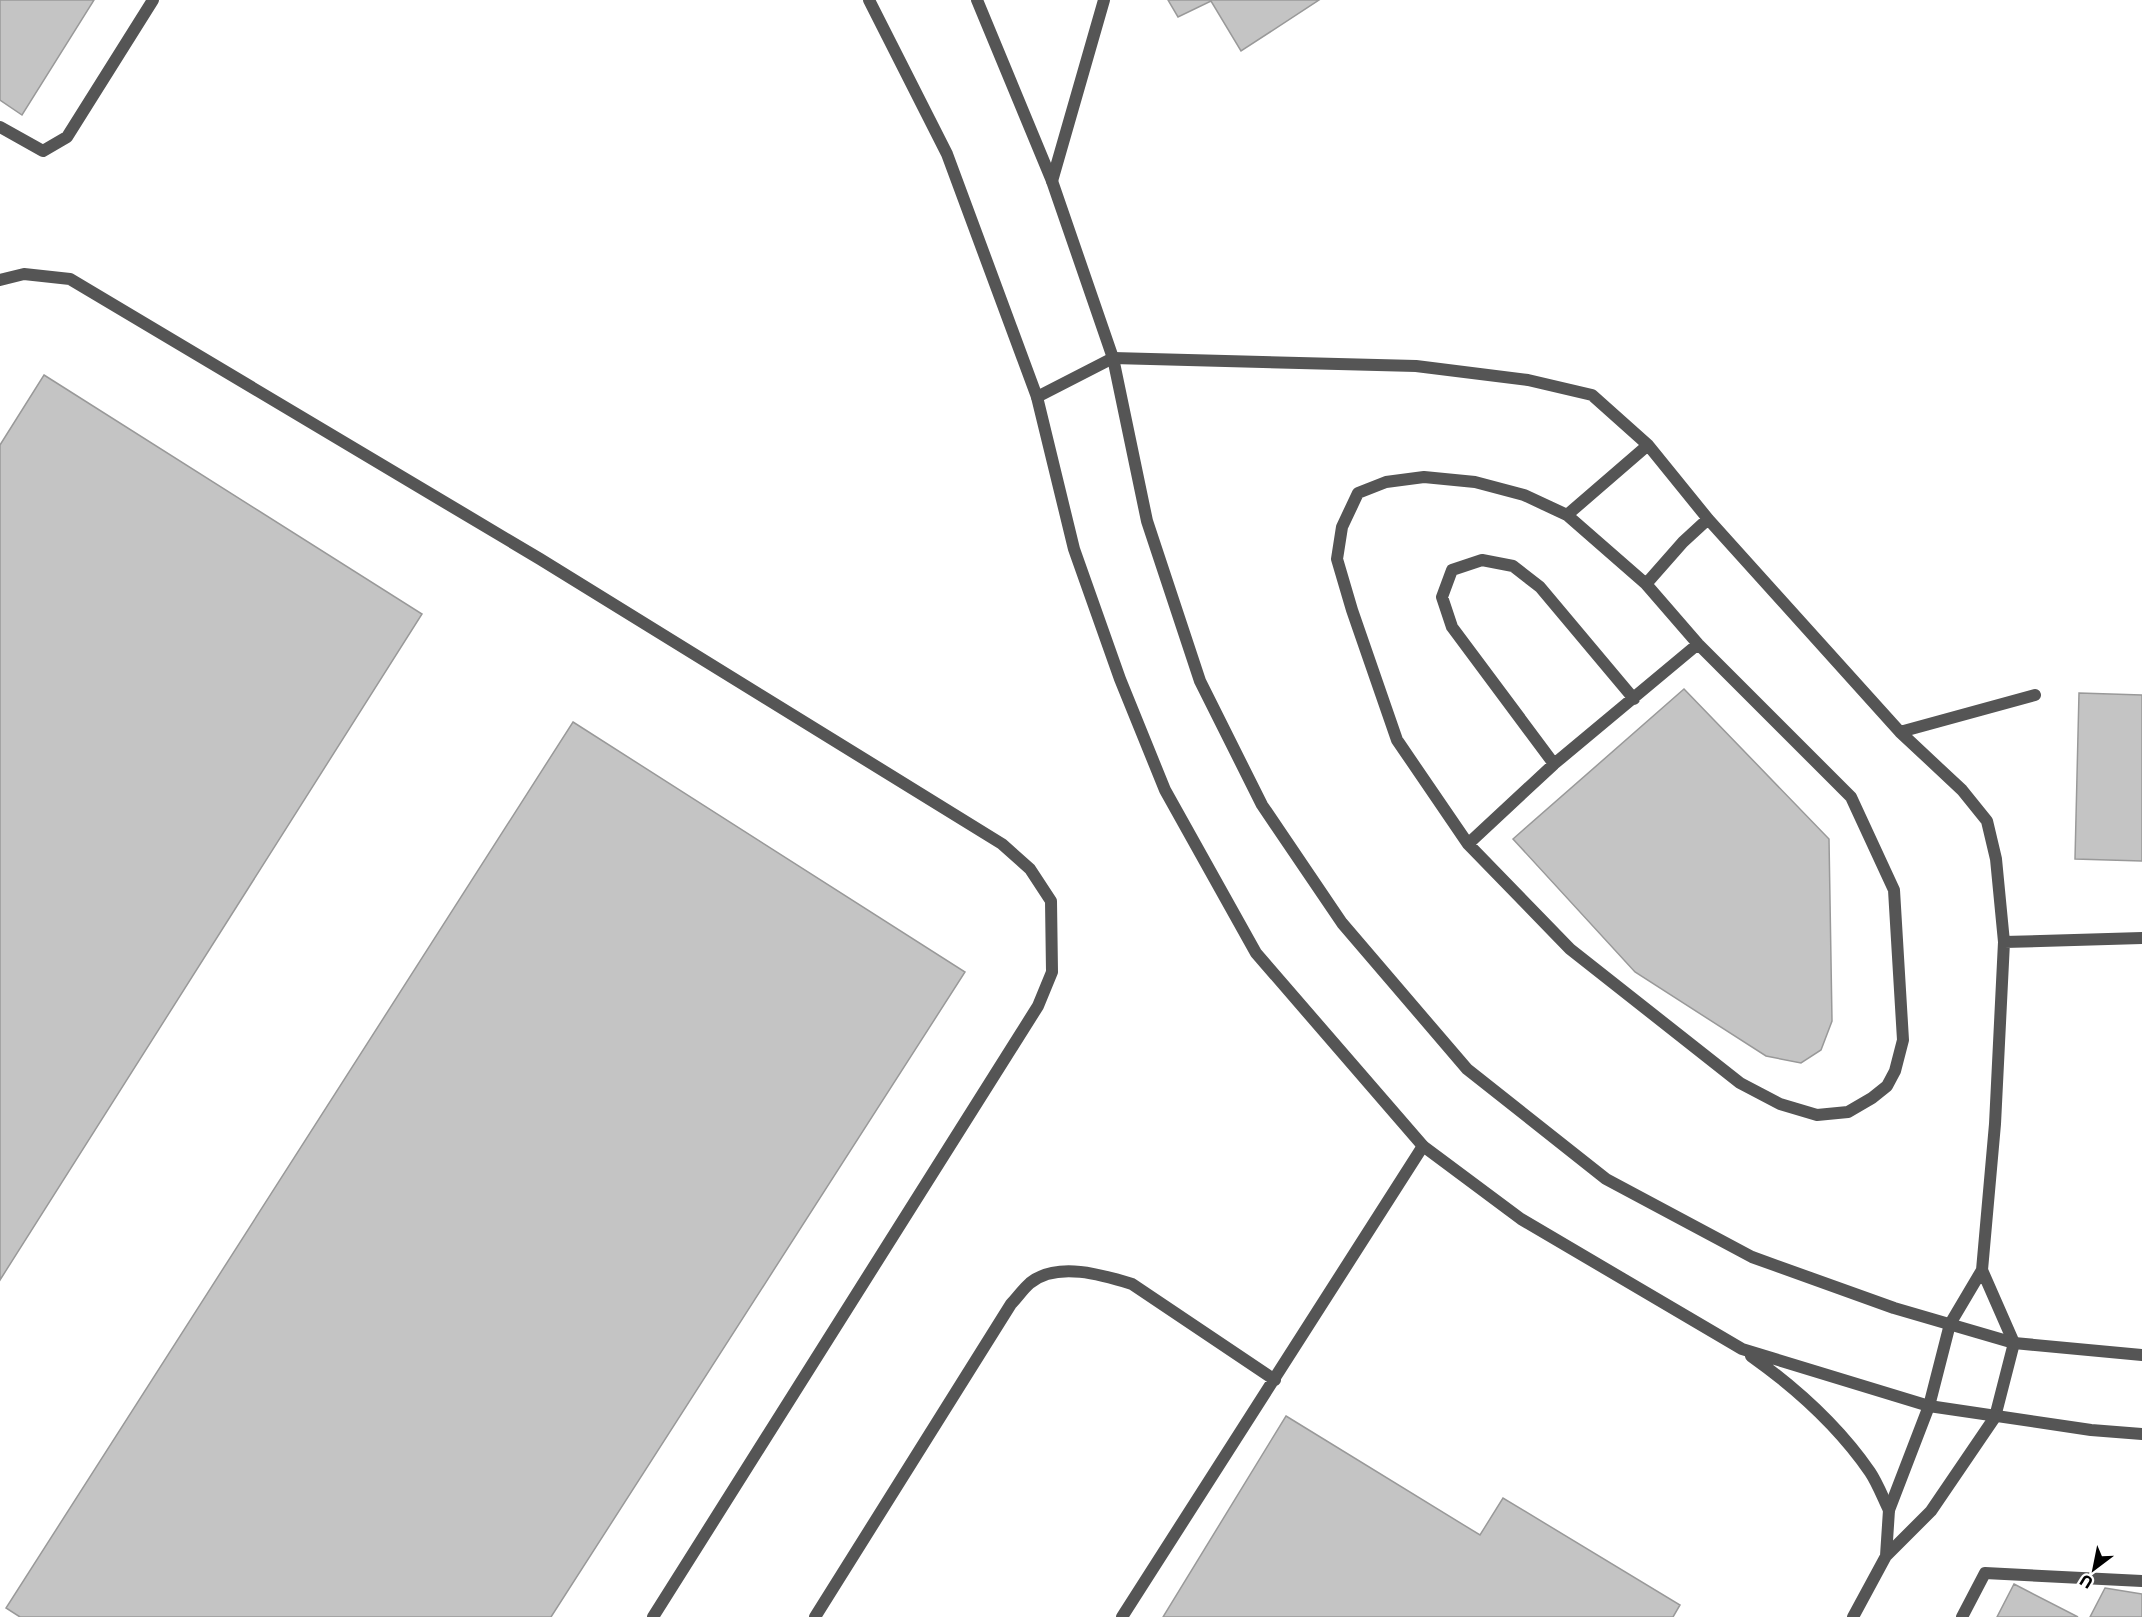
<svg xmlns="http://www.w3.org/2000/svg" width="2142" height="1617" font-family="Commissioner,sans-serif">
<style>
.building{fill:#c4c4c4;stroke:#999;stroke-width:1.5}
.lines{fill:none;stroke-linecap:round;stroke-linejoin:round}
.service{stroke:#555;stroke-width:12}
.tertiary{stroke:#555;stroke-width:12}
</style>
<rect width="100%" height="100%" fill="#fff"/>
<path class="building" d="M0,0h94l-72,115 -22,-15z
M1168,0h151l-78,51 -30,-50 -33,16z
M44,375l378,239 -422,666v-835z
M1684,689l145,150 3,182 -11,29 -20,13 -35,-7 -131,-84 -122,-133z
M2079,693l63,2v166l-67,-2z
M573,722l392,250 -414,645h-531l-14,-9z
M1286,1416l194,119 23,-37 177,107 -7,12h-510z
M2014,1584l64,33h-81z
M2105,1588l37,6v23h-52z"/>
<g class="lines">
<path class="service" d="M0,127l43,24 24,-14 86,-137
M1052,181l52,-181
M0,280l24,-6 46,5 470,280 462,285 28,25 21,32 1,71 -14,34 -385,611
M1037,397l76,-39 303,8 112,14 64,15 56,50 60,74 192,213 62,58 25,31 9,38 8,83 -9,182 -13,146 -32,54 -21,82 -40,104 -3,46
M1424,477l51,5 49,13 43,20 79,69 52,60 153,153 43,93 9,150 -8,31 -8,15 -15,12 -24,14 -31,3 -37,-11 -40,-21 -170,-134 -102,-105 -71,-104 -45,-130 -15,-51 5,-32 16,-34 28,-11z
M1567,515l81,-70
M1646,584l37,-42 25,-23
M1900,732l135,-37
M1554,764l-102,-137 -10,-30 10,-27 30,-10 31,6 27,21 94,112
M1468,844l86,-80 144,-120
M2004,942l138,-4
M815,1617l196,-313c6,-6 12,-15 19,-21 27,-22 73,-8 102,1l143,96
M1122,1617l301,-471
M1853,1617l33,-61 45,-45 64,-94 19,-74 -32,-73
M1962,1617l23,-44 157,8"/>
<path class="tertiary" d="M869,0l78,154 90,243 37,152 46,130 45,111 91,163 167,193 98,73 221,130 187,57 162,24 51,4
M977,0l75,181 61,177 34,163 53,160 62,124 80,118 125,146 139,110 146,78 142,51 120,35 128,12
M1751,1356c45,32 88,71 119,116 8,12 13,26 19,38"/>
</g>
<g transform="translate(2094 1569) rotate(212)" stroke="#ffffff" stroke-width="4.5" paint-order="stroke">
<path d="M0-4.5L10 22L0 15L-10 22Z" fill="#000000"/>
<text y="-9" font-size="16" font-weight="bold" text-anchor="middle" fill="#000000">U</text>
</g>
</svg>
